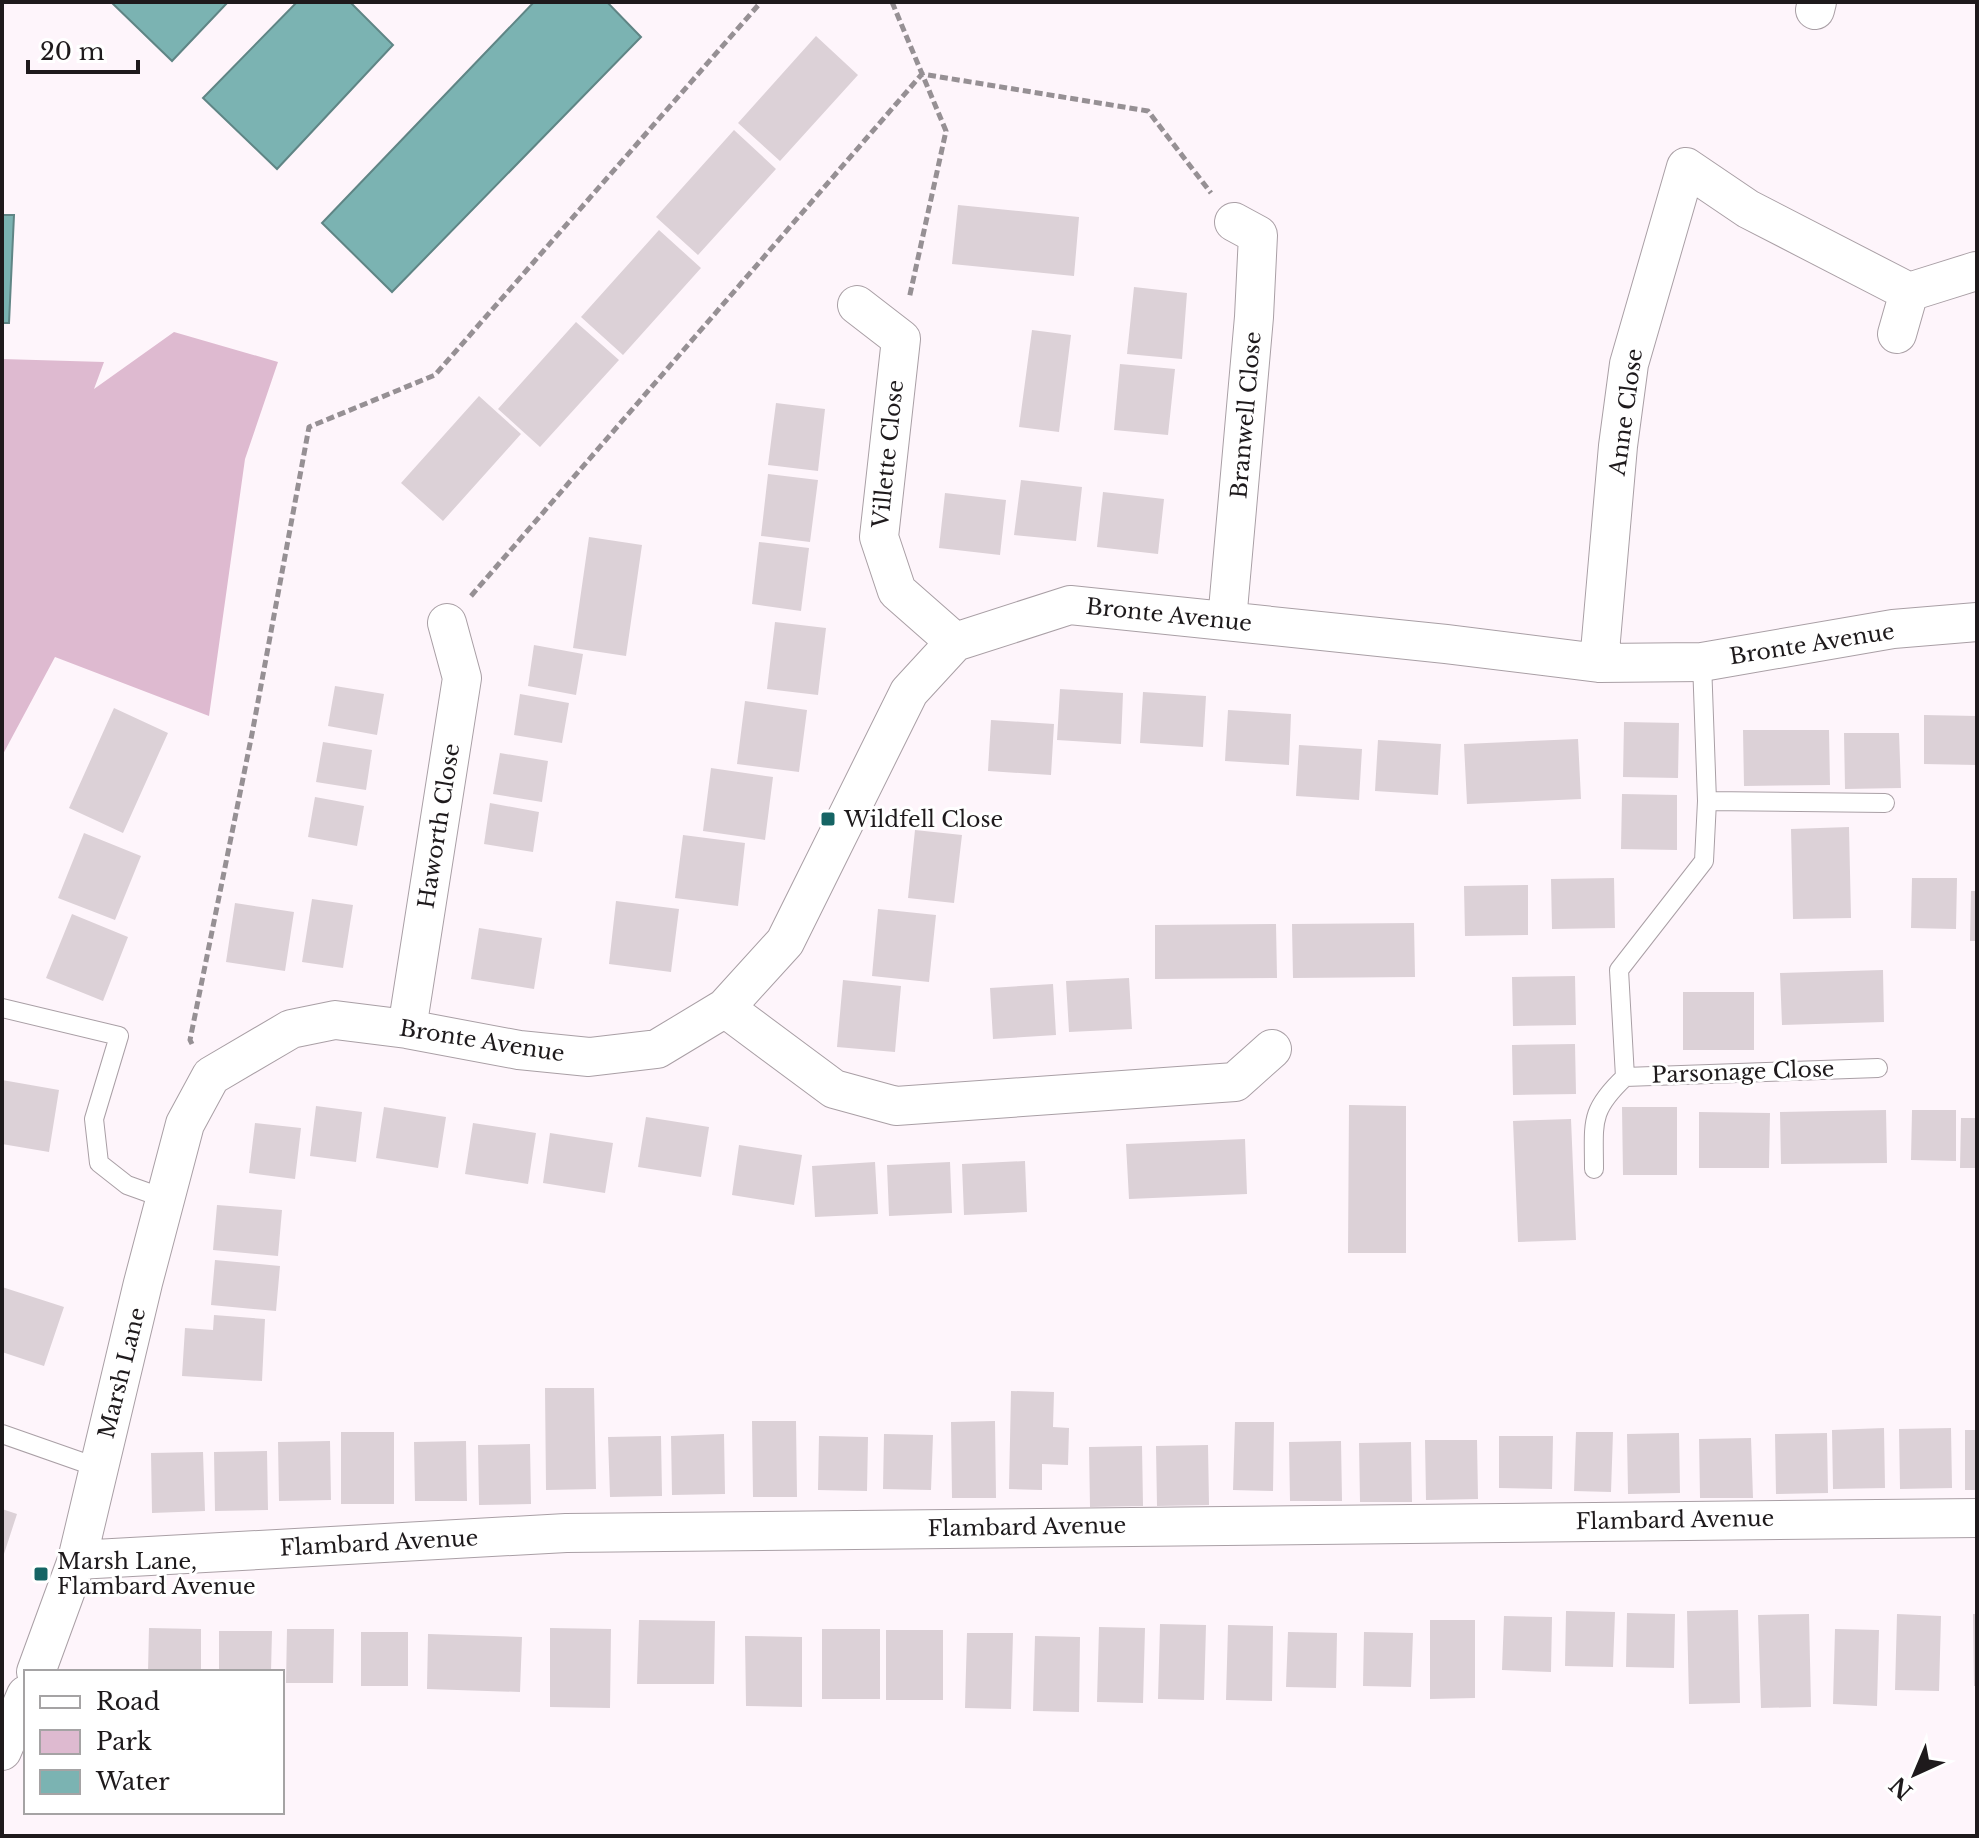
<svg xmlns="http://www.w3.org/2000/svg" width="1979" height="1838" font-family="'Libre Baskerville',serif">
<style>
.green{fill:#debad0}
.water{fill:#7bb3b2;stroke:#5f8585;stroke-width:2}
.building{fill:#dcd1d7}
.lines{fill:none;stroke-linecap:round;stroke-linejoin:round}
.lane-casing{stroke:#a99fa5;stroke-width:20}
.street-casing{stroke:#a99fa5;stroke-width:40}
.path{stroke:#969094;stroke-width:5;stroke-dasharray:8 4;stroke-linecap:butt}
.lane{stroke:#fff;stroke-width:18}
.street{stroke:#fff;stroke-width:38}
.poi-dot{fill:#156464;stroke:#fff;stroke-width:3}
.labels{text-anchor:middle;dominant-baseline:central;stroke-width:6;stroke-linejoin:round;paint-order:stroke}
.street-label{font-size:22px;fill:#1e1a1c;stroke:#fff}
.poi-label{font-size:22px;fill:#1e1a1c;stroke:#fff;text-anchor:start}
</style>
<rect width="100%" height="100%" fill="#fef5fb"/>
<path class="green" d="M174,332l104,30 -33,97 -36,257 -154,-59 -53,99v-397l102,3 -10,27z"/>
<path class="water" d="M111,2h117l-56,59z
M297,2h53l43,43 -116,124 -74,-71z
M534,2h73l34,35 -249,255 -70,-69z
M2,215h12l-5,108h-7z"/>
<path class="building" d="M816,36l42,39 -78,86 -42,-38z
M734,130l42,39 -78,86 -42,-38z
M958,205l121,12 -5,59 -122,-12z
M659,230l42,38 -78,87 -42,-38z
M1134,287l53,6 -5,66 -55,-5z
M576,322l43,38 -79,87 -42,-38z
M1032,330l39,5 -12,97 -40,-5z
M1120,364l55,5 -7,66 -54,-5z
M479,396l42,38 -78,87 -42,-38z
M776,403l49,6 -7,62 -50,-6z
M768,474l50,6 -8,62 -49,-6z
M1021,480l61,7 -6,54 -62,-6z
M1103,492l61,7 -6,55 -61,-7z
M945,493l61,7 -6,55 -61,-7z
M589,537l53,8 -16,111 -53,-8z
M759,542l50,6 -8,63 -49,-7z
M775,622l51,6 -8,67 -51,-6z
M534,645l49,9 -7,41 -48,-9z
M335,686l49,8 -7,41 -49,-9z
M1060,689l63,4 -2,51 -64,-4z
M1143,692l63,4 -3,51 -63,-4z
M520,694l49,9 -7,40 -48,-8z
M745,701l62,9 -8,62 -62,-8z
M114,708l54,25 -45,100 -54,-25z
M1228,710l63,4 -2,51 -64,-4z
M1924,715l53,1v49l-53,-1z
M991,720l63,4 -3,51 -63,-4z
M1624,722l55,1 -1,55 -55,-1z
M1743,730h86l1,55 -86,1z
M1844,733h55l2,55 -56,1z
M1578,739l3,60 -114,5 -3,-60z
M1378,740l63,4 -3,51 -63,-4z
M323,742l49,8 -6,40 -50,-8z
M1299,745l63,4 -3,51 -63,-4z
M500,753l48,8 -6,41 -49,-8z
M711,768l62,9 -8,63 -62,-9z
M1622,794l55,1v55l-56,-1z
M315,797l49,9 -7,40 -49,-9z
M490,803l49,9 -6,40 -49,-8z
M1849,827l2,91 -58,1 -2,-90z
M915,830l47,5 -8,68 -46,-5z
M84,833l57,23 -26,64 -57,-22z
M683,835l62,8 -7,63 -63,-8z
M1614,878l1,50 -63,1 -1,-50z
M1912,878h45l-1,51 -45,-1z
M1528,885v50l-63,1 -1,-50z
M1971,891h6v50h-7z
M312,899l41,6 -10,63 -41,-6z
M616,901l63,8 -8,63 -62,-8z
M235,903l59,9 -9,59 -59,-9z
M878,909l58,6 -7,67 -57,-6z
M72,914l56,23 -25,64 -57,-23z
M1414,923l1,54 -122,1 -1,-54z
M1276,924l1,54 -122,1v-54z
M479,928l63,10 -8,51 -63,-10z
M1883,970l1,52 -102,3 -2,-52z
M1575,976l1,49 -63,1 -1,-49z
M1129,978l3,51 -63,3 -3,-51z
M843,980l58,6 -6,66 -58,-5z
M1053,984l3,51 -63,4 -3,-51z
M1683,992h71v58h-71z
M1575,1044l1,50 -63,1 -1,-50z
M2,1080l57,10 -10,62 -47,-8z
M1349,1105l57,1v147h-58z
M316,1106l46,6 -6,50 -46,-6z
M384,1107l62,10 -8,51 -62,-10z
M1622,1107h55v68h-54z
M1886,1110l1,53 -106,1 -1,-52z
M1912,1110h44v51l-45,-1z
M1699,1112l71,1 -1,55h-70z
M646,1117l63,10 -8,50 -63,-10z
M1961,1118h16v50h-17z
M1571,1119l5,121 -58,2 -5,-121z
M255,1123l46,5 -6,51 -46,-6z
M473,1123l63,10 -8,51 -63,-10z
M550,1133l63,10 -8,50 -62,-10z
M1245,1139l2,55 -118,5 -3,-55z
M739,1145l63,10 -8,50 -62,-10z
M1025,1161l2,51 -63,3 -2,-51z
M875,1162l3,52 -63,3 -3,-51z
M950,1162l2,51 -63,3 -2,-51z
M217,1205l65,5 -4,46 -65,-6z
M215,1260l65,6 -4,45 -65,-6z
M2,1287l62,20 -20,59 -42,-14z
M214,1315l51,4 -3,62 -80,-5 3,-48 28,2z
M545,1388h49l2,101 -50,1z
M1011,1391l43,1 -1,35 16,1 -1,37 -26,-1v26l-33,-1z
M752,1421h44l1,76h-44z
M995,1421l1,77h-44l-1,-76z
M1235,1422h39l-1,69 -40,-1z
M1884,1428l1,60 -52,1 -1,-59z
M1951,1428l1,60 -52,1 -1,-60z
M1965,1430h12v60h-12z
M341,1432h53v72h-53z
M1576,1432h37l-2,60 -37,-1z
M1679,1433l1,60 -52,1 -1,-60z
M1827,1433l1,60 -52,1 -1,-60z
M724,1434l1,60 -53,1 -1,-59z
M884,1434l49,1 -2,55 -48,-1z
M661,1436l1,60 -52,1 -2,-60z
M819,1436l49,1 -1,54 -49,-1z
M1499,1436h54l-1,53 -53,-1z
M1751,1438l2,60h-53l-1,-59z
M1425,1440h52l1,59 -52,1z
M330,1441l1,59 -52,1 -1,-59z
M466,1441l1,60h-52l-1,-59z
M1341,1441l1,60h-52l-1,-59z
M1411,1442l1,60h-52l-1,-59z
M530,1444l1,60 -52,1 -1,-60z
M1208,1445l1,60 -52,1 -1,-60z
M1142,1446l1,60 -53,1 -1,-60z
M267,1451l1,59 -53,1 -1,-59z
M203,1452l2,59 -53,2 -1,-60z
M2,1509l15,5 -14,43h-1z
M1738,1610l2,93 -51,1 -2,-93z
M1566,1611l49,1 -2,55 -48,-1z
M1627,1613l48,1 -1,54 -48,-1z
M1809,1614l2,93 -50,1 -3,-93z
M1897,1614l44,2 -2,75 -44,-1z
M1973,1614h4v72h-3z
M1504,1616l48,1 -1,55 -49,-2z
M639,1620l76,1 -1,63h-77z
M1430,1620h45v78l-45,1z
M1160,1624l46,1 -2,75 -46,-1z
M1228,1625l45,1 -1,75 -46,-1z
M1099,1627l46,1 -2,75 -46,-1z
M149,1628l52,1v43h-53z
M550,1628l61,1 -1,79 -60,-1z
M287,1629h47l-1,54h-47z
M822,1629h58v70h-58z
M1835,1629l44,1 -2,76 -44,-2z
M886,1630h57v70h-57z
M219,1631h53l-1,41h-52z
M361,1632h47v54h-47z
M1288,1632l49,1 -1,55 -50,-1z
M1364,1632l49,1 -2,54 -48,-1z
M967,1633h46l-2,76 -46,-1z
M428,1634l94,3 -2,55 -93,-3z
M745,1636l57,1v70l-56,-1z
M1035,1636l45,1 -1,75 -46,-1z"/>
<g class="lines">
<g class="lane-casing">
<path id="lane" d="M1702,662l5,139 -3,60 -85,109 6,107 253,-9
M1707,801l178,2
M2,1008l117,28 -25,83 5,44 28,22 39,14
M1594,1169c0,-47 -5,-58 31,-92
M2,1434l97,34"/>
</g>
<g class="street-casing">
<path id="street" d="M1815,10l2,-8
M1909,292l67,-21
M857,305l44,34 -22,198 18,54 58,51
M1227,621l27,-304 4,-82 -24,-13
M1599,663l19,-217 11,-82 57,-197 62,42 161,83 -12,42
M725,1008l109,81 62,17 339,-24 37,-33
M407,1029l55,-351 -15,-55
M77,1560l489,-27 1411,-15
M36,1672l41,-112 66,-277 42,-159 26,-48 80,-47 44,-9 72,9 112,21 70,7 68,-8 68,-41 60,-66 124,-250 46,-50 115,-37 376,39 153,19 103,-1 191,-33 84,-7
M2,1751l24,-56"/>
</g>
<path class="path" d="M892,2l54,129 -37,168
M471,596l451,-522 226,37 63,82
M192,1044l-2,-4 62,-306 57,-307 126,-52 326,-373"/>
<use href="#lane" class="lane"/>
<use href="#street" class="street"/>
</g>
<g class="poi-dot">
<rect x="820" y="811" width="16" height="16" rx="4"/>
<rect x="33" y="1566" width="16" height="16" rx="4"/>
</g>
<g class="labels">
<g class="street-label">
<text transform="translate(1626 412) rotate(-82)">Anne Close</text>
<text transform="translate(1246 415) rotate(-85)">Branwell Close</text>
<text transform="translate(888 454) rotate(-84)">Villette Close</text>
<text transform="translate(1169 615) rotate(6)">Bronte Avenue</text>
<text transform="translate(1812 644) rotate(-9)">Bronte Avenue</text>
<text transform="translate(439 826) rotate(-81)">Haworth Close</text>
<text transform="translate(482 1041) rotate(9)">Bronte Avenue</text>
<text transform="translate(1743 1072) rotate(-2)">Parsonage Close</text>
<text transform="translate(122 1373) rotate(-76)">Marsh Lane</text>
<text transform="translate(1675 1520) rotate(-1)">Flambard Avenue</text>
<text transform="translate(1027 1527) rotate(-1)">Flambard Avenue</text>
<text transform="translate(379 1543) rotate(-3)">Flambard Avenue</text>
</g>
<g class="poi-label">
<text x="844" y="819">Wildfell Close</text>
<text x="57" y="1561">Marsh Lane,<tspan x="57" dy="25">Flambard Avenue</tspan></text>
</g>
</g>
<rect width="1979" height="1838" fill="none" stroke="#1e1a1c" stroke-width="8"/>
<rect x="24" y="1670" width="260" height="144" fill="#ffffff" stroke="#a5a3a4" stroke-width="2"/>
<rect x="40" y="1696" width="40" height="12" fill="#ffffff" stroke="#a5a3a4" stroke-width="2"/>
<text x="96" y="1710" font-size="24" fill="#1e1a1c">Road</text>
<rect x="40" y="1730" width="40" height="24" fill="#debad0" stroke="#a5a3a4" stroke-width="2"/>
<text x="96" y="1750" font-size="24" fill="#1e1a1c">Park</text>
<rect x="40" y="1770" width="40" height="24" fill="#7bb3b2" stroke="#a5a3a4" stroke-width="2"/>
<text x="96" y="1790" font-size="24" fill="#1e1a1c">Water</text>
<g transform="translate(1915 1774) rotate(224)" stroke="#ffffff" stroke-width="6" paint-order="stroke">
<path d="M0-6L14 30L0 20L-14 30Z" fill="#1e1a1c"/>
<text y="-12" font-size="22" font-weight="bold" text-anchor="middle" fill="#1e1a1c">N</text>
</g>
<path d="M28 60v12h110v-12" fill="none" stroke="#1e1a1c" stroke-width="4"/>
<text x="40" y="60" font-size="24" fill="#1e1a1c" stroke="#ffffff" stroke-width="6" paint-order="stroke">20 m</text>
</svg>
